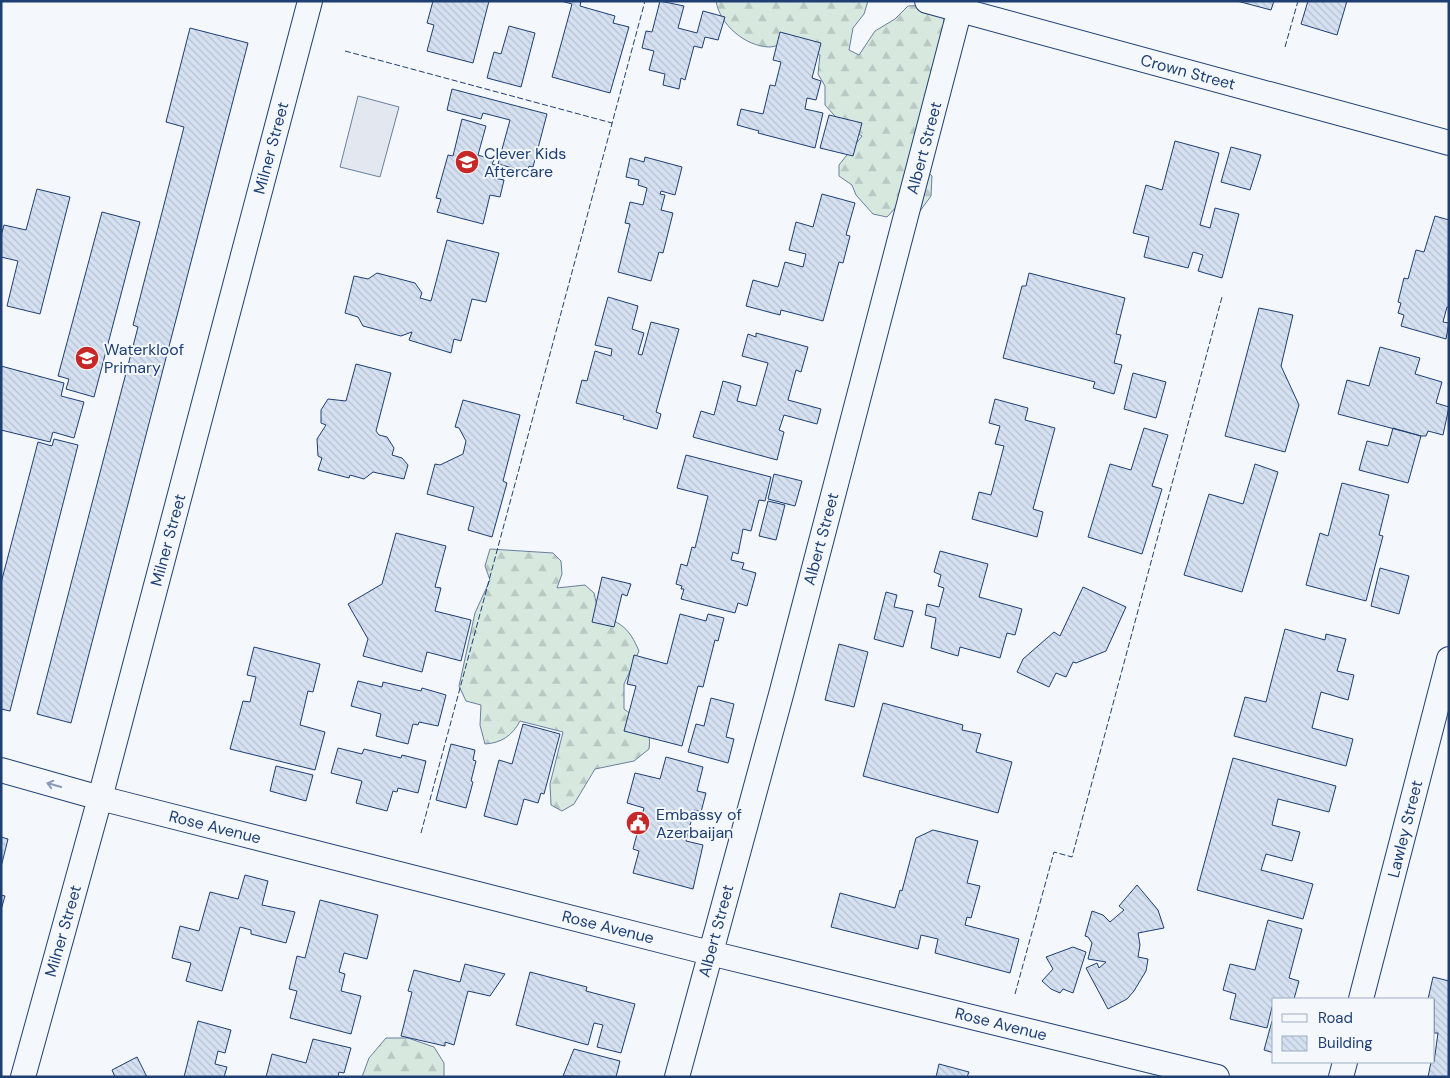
<svg xmlns="http://www.w3.org/2000/svg" width="1450" height="1078" font-family="'DM Sans',sans-serif">
<style>
.forest{fill:url(#forest-firs);stroke:#687fa3}
.parking{fill:#e3e8f0;stroke:#687fa3}
.building{fill:url(#building-back-hatch);stroke:#1d3f73}
.lines{fill:none;stroke-linecap:round;stroke-linejoin:round}
.street-casing{stroke:#1d3f73;stroke-width:26}
.street{stroke:#f4f7fb;stroke-width:24}
.fence{stroke:#1d3f73;stroke-width:1;stroke-dasharray:6 2.5;stroke-linecap:butt}
.oneway{stroke:#889bb7}
.labels{text-anchor:middle;dominant-baseline:central;stroke-width:4;stroke-linejoin:round;paint-order:stroke}
.street-label{font-size:16px;fill:#1d3f73;stroke:#f4f7fb}
.poi-label{font-size:16px;fill:#1d3f73;stroke:#f4f7fb;text-anchor:start}
</style>
<defs>
<pattern id="forest-firs" width="22" height="20" patternUnits="userSpaceOnUse" patternTransform="scale(1.25)"><rect width="22" height="20" fill="#d7e8df"/><path d="M5 1l3.5 6h-7zM16 11l3.5 6h-7z" fill="#b8c8c3"/></pattern>
<pattern id="building-back-hatch" width="6" height="6" patternUnits="userSpaceOnUse" patternTransform="scale(1.25)"><rect width="6" height="6" fill="#d5e0f0"/><path d="M-1 5l2 2M0 0l6 6M5-1l2 2" fill="none" stroke="#b6c1d1"/></pattern>
</defs>
<rect width="100%" height="100%" fill="#f4f7fb"/>
<path class="forest" d="M716,1h152l-4,13 -11,14 -4,22 10,5 16,-24 20,-12 13,-13 20,-1 16,11 -1,34 -27,110 16,16 -1,20 -11,15 -7,1 -14,-8 -12,13 -14,-3 -17,-19 -4,-10 -13,-9v-11l23,-29 -18,-10 -19,-21v-19l-7,-12 2,-19 -29,-14c-6,2 -16,6 -22,6 -24,-1 -49,-22 -53,-46z
M490,549l63,4 8,8 1,13 -5,14 28,-3 9,8 5,22c23,8 30,13 40,36l-15,33v25c17,13 28,17 25,40l-15,12 -39,8 -21,35 -12,7 -11,-6 -1,-21 13,-52 -43,-11c-8,15 -19,22 -35,23l-5,-19 1,-20 -15,-4 -7,-15 16,-73 15,-33 -5,-14z
M386,1038h22l26,9 10,16v14h-82l7,-19z"/>
<path class="parking" d="M358,96l41,11 -19,70 -40,-10z"/>
<path class="building" d="M433,1h56l-16,62 -46,-12 7,-26 -7,-2z
M561,1h20l-1,5 35,10 -2,7 16,4 -19,66 -58,-16 20,-73z
M660,1l24,5 -6,22 19,5 6,-22 22,6 -7,23 -13,-3 -3,11 -8,-2 -9,34 -4,-2 -2,11 -16,-4 2,-11 -16,-4 5,-19 -12,-3 4,-17 6,1z
M1237,1h37l-3,9z
M1308,1h39l-10,34 -36,-11z
M509,26l26,7 -14,54 -34,-9 7,-26 7,2z
M190,28l58,15 -177,680 -34,-9 101,-387 -5,-2 51,-198 -18,-5z
M780,32l41,11 -9,35 9,3 -5,19 -9,-2 -2,11 18,4 -8,35 -57,-15 1,-2 -22,-6 4,-16 22,5 7,-29 5,1 6,-24 -8,-2z
M452,89l95,25 -14,53 -4,-1 -2,6 -29,-8 12,-44 -27,-7 -2,6 -34,-9z
M829,115l33,8 -9,33 -33,-8z
M462,119l24,7 -8,29 16,5 -2,4 6,2 -4,12 10,2 -4,17 -10,-2 -7,29 -46,-12 4,-13 -5,-1 12,-43 5,1z
M1175,141l44,12 -19,72 10,3 5,-20 24,6 -17,64 -24,-7 5,-16 -10,-3 -5,16 -44,-11 5,-20 -16,-4 13,-48 16,5z
M1231,147l30,8 -11,35 -29,-8z
M645,157l37,10 -7,28 -14,-4 -1,3 5,1 -4,15 12,3 -10,40 -4,-1 -8,29 -33,-9 12,-48 -5,-1 5,-21 13,3 4,-17 -9,-3 1,-5 -13,-3 4,-19 14,4z
M37,189l33,8 -30,117 -33,-8 11,-45 -17,-4v-21l3,-11 22,5z
M822,194l33,9 -9,32 4,1 -7,27 -4,-1 -16,59 -42,-11 -1,5 -34,-9 7,-26 25,7 7,-25 18,5 3,-13 -17,-4 7,-28 17,5z
M102,212l38,10 -46,175 -28,-8 3,-10 -11,-3z
M1435,216l14,4v88l-2,-1 -4,15 6,1 -3,16 -45,-13 3,-11 -6,-2 3,-10 -3,-1 6,-24 4,1 8,-29 8,2z
M447,240l52,13 -13,49 -14,-3 -11,42 -7,-2 -3,14 -42,-13 3,-8 -11,4 -38,-10 -5,-9 -13,-4 9,-37 14,3 9,-6 38,10 7,10 -2,5 11,3z
M1029,273l96,25 -9,36 5,1 -7,28 8,2 -8,29 -21,-6 2,-6 -92,-24 19,-72h4z
M608,297l30,9 -6,23 12,4 -6,21 4,1 9,-33 28,7 -23,83 5,2 -4,15 -34,-10 1,-3 -48,-13 6,-23 5,1 8,-30 16,5 1,-7 -17,-4z
M1259,308l34,7 -12,51 18,39 -14,47 -60,-16z
M756,333l52,14 -7,25 -5,-2 -8,30 33,9 -4,15 -33,-9 -5,15 5,2 -7,28 -84,-23 8,-26 13,4 9,-34 18,5 -4,15 19,5 12,-43 -26,-7 6,-22 8,3z
M1380,347l40,11 -5,16 27,8 -6,21 13,4 -6,28 -15,-4 -2,5h-5l-83,-22 9,-34 22,6z
M356,364l35,9 -15,58 3,4 8,2 7,11 -2,7 10,3 6,7 -4,14 -31,-7 -9,7 -14,-4 -1,3 -31,-8 4,-12 -4,-2 -1,-17 9,-14 -5,-2v-13l7,-11 18,2z
M1,366l63,17 -3,13 23,6 -10,36 -21,-6 -3,10 -49,-12z
M1133,373l33,9 -10,36 -32,-9z
M995,399l33,9 -3,12 30,8 -22,81 10,3 -6,25 -65,-18 7,-27 12,3 13,-49 -9,-2 5,-18 -11,-3z
M463,400l57,15 -17,66 4,2 -15,54 -24,-7 6,-23 -47,-13 8,-30 5,1 23,-11 3,-13 -7,-13 -4,-1z
M1144,428l24,7 -16,51 10,3 -20,65 -54,-17 22,-73 21,6z
M1393,428l28,8 -13,47 -49,-13 8,-29 21,5z
M54,439l24,6 -68,266 -9,-2v-126l37,-141 14,4z
M686,455l85,22 -6,24 -6,-1 -8,31 -8,-2 -5,25 -5,-2 -2,8 13,3 -2,6 14,4 -9,33 -9,-3 -3,10 -54,-14 3,-10h-3l1,-3 -6,-2 5,-20 6,2 5,-19 3,1 13,-52 -31,-8z
M1255,464l23,8 -36,120 -58,-17 25,-81 34,10z
M774,474l28,7 -7,25 -27,-7z
M1342,483l47,12 -10,40 4,1 -17,65 -60,-16 14,-52 8,3z
M768,501l17,4 -9,35 -17,-4z
M396,533l50,13 -11,41 6,1 -6,23 36,9 -10,41 -34,-9 -5,20 -59,-16 5,-17 -20,-35 34,-20z
M940,551l48,13 -9,33 43,12 -7,26 -8,-2 -7,25 -40,-11 -2,9 -27,-8 5,-30 -11,-3 2,-11 12,3 5,-19 -6,-2 3,-11 -7,-3z
M1380,568l29,8 -10,38 -28,-8z
M602,577l29,7 -4,12 -5,-2 -8,33 -22,-5z
M1083,587l43,20 -20,44 -30,12 -3,-1 -7,15 -10,-4 -7,14 -32,-15 6,-13 31,-27 6,4z
M886,592l11,3 -3,12 19,4 -10,36 -29,-8z
M680,614l26,7 2,-7 16,4 -6,23 -3,-1 -12,47 -5,-1 -16,60 -58,-15 12,-45 -9,-2 7,-29 33,9z
M1285,629l40,11 1,-6 20,5 -9,32 17,4 -6,25 -27,-8 -9,36 41,11 -7,27 -112,-30 11,-39 21,5z
M839,644l29,8 -14,55 -29,-7z
M254,647l66,17 -7,28 -5,-1 -8,34 25,7 -10,38 -85,-21 13,-48 7,1 6,-25 -9,-2z
M358,681l24,6 1,-5 38,9 1,-3 24,7 -8,31 -19,-4 -1,3 -5,-1 -5,20 -32,-8 5,-22 -30,-8z
M711,698l23,6 -8,33 8,2 -6,24 -40,-11 8,-28 8,2z
M883,703l80,22 -1,5 19,4 -5,18 36,10 -14,51 -135,-37z
M523,724l37,10 -16,60 -3,-1 -3,10 -14,-4 -7,26 -33,-9 15,-56 13,4z
M451,744l24,6 -2,10 3,1 -5,20 2,1 -7,26 -30,-8z
M338,748l24,6 2,-5 37,9 1,-3 24,6 -8,32 -20,-5 -1,4 -4,-1 -6,20 -31,-8 6,-22 -31,-8z
M666,757l37,10 -6,24 9,2 -5,19 -7,-2 -8,31 17,4 -10,44 -60,-16 6,-22 -6,-2 11,-41 -17,-5 8,-30 25,6z
M1233,758l103,28 -7,26 -51,-13 -6,26 28,7 -8,29 -26,-7 -5,16 52,14 -10,35 -106,-29z
M276,766l37,9 -7,26 -36,-10z
M933,830l45,11 -11,42 13,3 -9,32 -4,-1 -2,8 54,14 -9,34 -75,-20 3,-14 -17,-4 -3,14 -87,-22 9,-34 55,15 5,-18 2,1 14,-53z
M1,837l7,2 -7,28z
M245,875l23,6 -6,24 33,7 -9,31 -35,-9v-4l-11,-3 -18,64 -36,-10 5,-18 -19,-5 8,-32 19,5 11,-39 28,7z
M1137,885l21,25 6,18 -26,5 2,12 -2,12 10,2 -2,12 -12,20 -7,8 -19,10 -22,-41 11,-5 2,5 7,-6 -18,-3 4,-16 -4,-6 -3,-1 7,-25 11,4 7,7 14,-12 -5,-4z
M1,895l4,1 -4,14z
M320,900l58,15 -11,44 -23,-6 -5,19 6,2 -4,17 20,5 -10,38 -61,-16 7,-27 -8,-2 8,-33 8,2z
M1268,920l34,9 -13,49 10,3 -5,18h-20l-7,29 -37,-9 6,-25 -13,-4 7,-26 25,6z
M1073,947l13,5 -13,41 -10,-4 -3,4 -9,-4 -9,-8 11,-12 -7,-12z
M465,964l40,10 -15,22 -22,-5 -14,54 -9,-3v4l-44,-10 11,-44 -4,-1 6,-21 46,12z
M530,972l57,15 -1,4 49,13 -14,49 -24,-6 6,-22 -9,-2 -6,22 -72,-20z
M1433,977l16,4v96h-21l3,-15h3l4,-29h-4v-34h-6z
M198,1021l33,9 -6,23 -7,-2 -3,13 12,3 -3,10h-40z
M1272,1021h2v32l-10,-3z
M313,1039l38,9 -7,25 -5,-1 -1,5h-72l6,-23 34,9z
M574,1049l46,12 -4,16 -53,-1z
M137,1057l10,20h-32l-3,-7z
M939,1064l30,8 -2,5h-31z"/>
<g class="lines">
<g class="street-casing">
<path id="street" d="M927,1l522,142
M1,770l99,28 610,155 507,124
M1361,999l88,-340
M23,1077l77,-279 210,-797
M677,1077l105,-386 180,-690
M1341,1077l4,-15"/>
</g>
<use href="#street" class="street"/>
<path class="fence" d="M1285,47l13,-46
M345,51l267,72
M421,833l224,-832
M1015,994l39,-142 18,5 150,-560"/>
</g>
<defs><path id="oneway-shaft" d="M-6 0H5M1.5-3L5.5 0L1.5 3" fill="none" stroke-width="1.6" stroke-linecap="round" stroke-linejoin="round" transform="scale(1.25)"/></defs>
<use class="oneway" href="#oneway-shaft" transform="translate(54 785) rotate(-164)"/>
<defs>
<g id="school-disc" transform="scale(1.25)"><circle r="9.5" fill="#c62828" stroke="#f4f7fb"/><path d="M0-5L7-2L0 1L-7-2ZM-4 1L0 2.5L4 1V4Q0 6-4 4Z" fill="#fff"/></g>
<g id="civic-disc" transform="scale(1.25)"><circle r="9.5" fill="#c62828" stroke="#f4f7fb"/><path d="M-.6-6.5H3V-4.5H.6V-3L4-1V1h2V6H-6V1h2V-1L-.6-3ZM-1.2 2.5V6h2.4V2.5Z" fill="#fff"/></g>
</defs>
<g fill-rule="evenodd">
<use href="#school-disc" x="467" y="162"/>
<use href="#school-disc" x="87" y="358"/>
<use href="#civic-disc" x="638" y="823"/>
</g>
<g class="labels">
<g class="street-label">
<text transform="translate(1188 72) rotate(15)">Crown Street</text>
<text transform="translate(271 148) rotate(-75)">Milner Street</text>
<text transform="translate(924 148) rotate(-75)">Albert Street</text>
<text transform="translate(821 539) rotate(-75)">Albert Street</text>
<text transform="translate(168 540) rotate(-75)">Milner Street</text>
<text transform="translate(215 827) rotate(14)">Rose Avenue</text>
<text transform="translate(1405 829) rotate(-76)">Lawley Street</text>
<text transform="translate(608 927) rotate(14)">Rose Avenue</text>
<text transform="translate(63 931) rotate(-74)">Milner Street</text>
<text transform="translate(716 931) rotate(-75)">Albert Street</text>
<text transform="translate(1001 1024) rotate(14)">Rose Avenue</text>
</g>
<g class="poi-label">
<text x="484" y="153">Clever Kids<tspan x="484" dy="18">Aftercare</tspan></text>
<text x="104" y="349">Waterkloof<tspan x="104" dy="18">Primary</tspan></text>
<text x="656" y="814">Embassy of<tspan x="656" dy="18">Azerbaijan</tspan></text>
</g>
</g>
<rect width="1450" height="1078" fill="none" stroke="#1d3f73" stroke-width="5"/>
<rect x="1272" y="998" width="162" height="65" fill="#f4f7fb" stroke="#9eadc5"/>
<rect x="1282" y="1014" width="25" height="8" fill="#f4f7fb" stroke="#9eadc5"/>
<text x="1318" y="1023" font-size="15" fill="#1d3f73">Road</text>
<rect x="1282" y="1036" width="25" height="15" fill="url(#building-back-hatch)" stroke="#9eadc5"/>
<text x="1318" y="1048" font-size="15" fill="#1d3f73">Building</text>
</svg>
